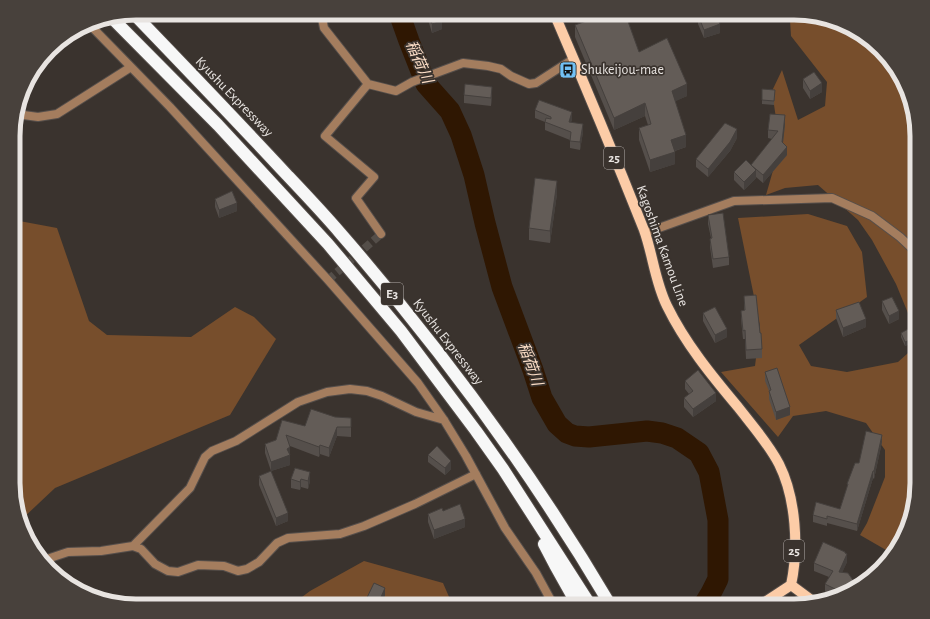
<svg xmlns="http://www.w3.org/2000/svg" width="930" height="619" font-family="'Alegreya Sans','Noto Sans JP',sans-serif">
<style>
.green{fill:#774e2c}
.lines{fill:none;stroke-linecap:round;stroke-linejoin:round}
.river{stroke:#2f1702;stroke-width:21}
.street-tunnel{stroke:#544e49;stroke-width:8;stroke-dasharray:8 4;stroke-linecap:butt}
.street-casing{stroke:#564f4b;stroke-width:10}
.primary-casing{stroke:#564f4b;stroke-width:12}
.highway-casing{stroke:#564f4b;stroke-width:14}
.street{stroke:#a47d5e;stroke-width:8}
.primary{stroke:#fccca7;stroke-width:10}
.highway{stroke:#f7f7f7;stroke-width:12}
.wall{fill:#554f4b}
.shaded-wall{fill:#45403d}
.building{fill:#635c57;stroke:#45403d}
.labels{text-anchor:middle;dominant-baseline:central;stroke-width:3.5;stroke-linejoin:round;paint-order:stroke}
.shield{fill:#3a332e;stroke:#b4afab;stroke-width:1}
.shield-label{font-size:13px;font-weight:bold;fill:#e8e4e1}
.poi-label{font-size:14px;fill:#e8e4e1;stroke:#3a332e;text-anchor:start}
.street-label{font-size:14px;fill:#e8e4e1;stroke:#3a332e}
.water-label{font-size:15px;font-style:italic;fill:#fadcc5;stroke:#3a332e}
.rim{fill:none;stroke:#e8e4e1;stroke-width:5}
</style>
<rect width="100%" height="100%" fill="#3a332e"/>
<path class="green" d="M821,17l12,2 30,15 38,41 16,53v207l-21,-51 -24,-44 -14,-20 -40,-35 -33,3 -19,7 14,-49 -8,-55 10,-21 16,50 27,-14 2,-24 -36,-46 -1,-16z
M808,214l39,12 15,26 5,45 -68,48 12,21 36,6 51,-10 19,-17v146l-21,61 -3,2 -33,-19 7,-12 18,-46v-27l-19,-27 -40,-12 -33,5 -15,21 -57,-65 34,-6 5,-40 -22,-108z
M14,220l43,8 32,93 18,14 84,2 44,-30 19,10 22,22 -46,76 -175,73 -34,32 -7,-21z
M364,561l79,22 10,23h-163l20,-15z"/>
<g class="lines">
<path class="river" d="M399,13l10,28 17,43 24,27 11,24 13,40 11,48 17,64 31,83 9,28 15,26 10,9 8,3 14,1 58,-6 15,2 15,5 22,15 10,19 9,48v59l-7,14 -8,13"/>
<path class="street-tunnel" d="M328,280l53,-46"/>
<g class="street-casing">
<path id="street" d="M321,13l3,15 44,56 28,7 16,-9 51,-19 25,3 13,3 10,7 18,8 7,-1 37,-24
M88,23l43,44
M368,84l-43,52 49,41 -18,21 25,36
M16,114l22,3 19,-3 74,-47 39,40 158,173 90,103 26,37 22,36 39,72 31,45 18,33
M645,233l89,-32 98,-3 40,18 28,21 17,16
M133,546l57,-58 15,-31 7,-6 24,-10 62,-39 29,-10 23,-3 17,2 15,5 34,16 28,8
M44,560l24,-8 33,-1 32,-5 8,3 14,15 13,7 10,1 20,-7 26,1 14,5 9,-2 12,-7 18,-19 11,-5 52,-4 24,-8 51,-22 61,-30"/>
</g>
<g class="primary-casing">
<path id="primary" d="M554,13c31,72 61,144 90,217 9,25 11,52 23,76 18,37 45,70 71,101 14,18 30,36 41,57 17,34 20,84 12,121
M791,585l23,17
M759,606l32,-21"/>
</g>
<g class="highway-casing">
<path id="highway" d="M133,13c52,54 103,107 154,162 18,19 37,39 54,59 101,116 192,240 270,372
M112,18l106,107 110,119 73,87 75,100 27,38 88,137
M544,544l11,21 23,41"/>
</g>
<use href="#street" class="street"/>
<use href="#primary" class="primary"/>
<use href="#highway" class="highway"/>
</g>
<path class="wall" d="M426,13h13l3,16 -10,4z
M698,15l22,18 -16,5 -6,-14z
M575,25l64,27 48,44 -12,5 11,46 -11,4v13l-25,8 -11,-32v-12l9,-3 -3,-9 -31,14 -39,-93z
M803,79l19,13 -12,7 -7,-11z
M762,89l13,1 -1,15 -12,-1z
M464,95h28l-1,11 -27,-3z
M535,110l37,9 -1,3 12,10 -3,18 -10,-2v-8l-25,-10v-8l-10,-4z
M785,124l-2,19 4,12 -24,28 -7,-6v1l-12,12 -10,-10v-8l17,-7 21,-26 -4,-1v-8z
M737,138l-7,13 -22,26 -12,-10v-8z
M557,194l-7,49 -21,-3v-12z
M215,199l22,12 -18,7 -4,-11z
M708,215l21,42v8l-16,3 -3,-21v-8l1,-1 -3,-14z
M744,296l16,37 2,16v9l-16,1 -1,-20h-2l-2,-20v-8l3,-1z
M882,301l17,18 -10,5 -7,-14z
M836,310l30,17 -23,10 -7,-19z
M703,313l24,24 -12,6 -12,-22z
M901,333l14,9 -10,4 -4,-9z
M765,372l25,43 -14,5 -7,-21v-8l-4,-10z
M685,381l31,20 -23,16 -9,-10v-9l5,-4 -4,-5z
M335,417l16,1v19l-14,-1 -8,21 -9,-3 -1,3 -29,-11v19l-19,6 -6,-18v-9l11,-4 29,-14z
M882,442l-8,37 -1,-1 -16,53 -30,-8v3l-14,-4v-7l27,-6 7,-21v-4l12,-21z
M428,455l23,14 -6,6 -17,-13z
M295,468l15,13 -2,8 -7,-2 -1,3 -9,-2v-9z
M259,476l29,45 -12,5 -17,-41z
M443,511l22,16 -31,12 -6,-17v-8z
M845,553l2,9 -5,10 13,18 -21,6 -9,-4v-8l4,-7 -15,-6v-8z"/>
<path class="shaded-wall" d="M442,21v8l-10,4v-9z
M720,24v9l-16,5v-8z
M822,83v9l-12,7v-8z
M687,84v12l-15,7v-12z
M492,87v8l-1,11v-8z
M645,103v13l-31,14v-12z
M572,112v7l-3,11v-8z
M785,115v9l-3,27v-9z
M583,124v8l-3,18v-8z
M737,129v9l-7,13 -22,26v-8z
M686,135v12l-15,5v-12z
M787,147v8l-24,28v-8z
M675,152v12l-25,8v-12z
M756,170v8l-12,12v-8z
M557,181v13l-7,49v-12z
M237,203v8l-18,7v-8z
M899,311v8l-10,5v-8z
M866,319v8l-23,10v-9z
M727,329v8l-12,6v-8z
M915,338v4l-10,4v-4z
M716,393v8l-23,16v-8z
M790,407v8l-14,5v-8z
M337,427v9l-8,21v-9z
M882,435v7l-8,37v-8z
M320,445v9l-1,3v-10z
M290,447v18l-19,6v-9l16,-13z
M451,461v8l-6,6v-7z
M873,471v7l-16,53v-7z
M310,472v9l-2,8v-8z
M301,479v8l-1,3v-8z
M288,513v8l-12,5v-8z
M465,519v8l-31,12v-9z
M845,552v6l2,-4v8l-8,18v-8z
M855,583v7l-4,1z
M841,587v7h-2v-3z
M385,588v8l-5,10h-3z"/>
<path class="building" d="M429,13h10l3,8 -10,3z
M609,13h16l14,39 28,-14 20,46 -15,7 14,44 -15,5 4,12 -25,8 -11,-32 12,-4 -6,-21 -31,15 -39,-93z
M704,13h11l5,11 -16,6 -6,-15z
M814,72l8,11 -12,8 -7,-12z
M465,84l27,3 -1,11 -27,-3z
M762,89l13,1 -1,11 -12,-1z
M539,100l33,12 -3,10 14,2 -3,18 -10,-1 1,-9 -26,-10 1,-4 5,1v-2l-16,-7z
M770,114l15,1 -3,27 5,5 -24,28 -12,-10 5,5 -12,12 -10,-10 12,-12 5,5 27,-34 -10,-1z
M725,123l12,6 -7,13 -22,27 -12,-10z
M535,178l22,3 -7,50 -21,-3z
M232,191l5,12 -18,7 -4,-11z
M723,213l6,44 -16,2 -3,-20 2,-1 -4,-23z
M756,295l4,38h1l1,16 -16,1 -1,-20 -2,1 -2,-20 4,-1 -1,-14z
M892,297l7,14 -10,5 -7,-15z
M859,302l7,17 -23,9 -7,-18z
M715,307l12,22 -12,6 -12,-22z
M910,328l5,10 -10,4 -4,-9z
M777,368l13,39 -14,5 -7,-21 2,-1 -6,-18z
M698,370l18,23 -23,16 -9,-11 9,-7 -8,-10z
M311,409l24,8 16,1v9h-14l-8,21 -9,-3 -1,2 -33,-12 4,12 -3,2 3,6 -19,7 -6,-18 11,-4 6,-20 23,6z
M866,431l16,4 -8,36h-1l-16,53 -30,-8v3l-14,-4 3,-13 24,7 8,-25h-1l8,-21h4z
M437,446l14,15 -6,7 -17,-13z
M295,468l15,4 -2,9 -7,-2 -1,3 -9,-3z
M271,471l17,42 -12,5 -17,-42z
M460,504l5,15 -31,11 -6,-16 14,-6 1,3z
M823,542l22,10v1l2,1 -8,18 9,1 7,10 -4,8h-1l-9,-4 -2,4 -14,-7 8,-13 -19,-8z
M374,583l11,5 -8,18h-14z"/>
<defs>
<g id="bus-square" transform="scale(0.9)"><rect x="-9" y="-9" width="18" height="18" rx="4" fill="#72c1f5" stroke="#3a332e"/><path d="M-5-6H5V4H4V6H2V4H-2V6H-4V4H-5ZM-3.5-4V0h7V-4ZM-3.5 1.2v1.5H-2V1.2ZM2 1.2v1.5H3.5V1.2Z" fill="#111"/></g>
</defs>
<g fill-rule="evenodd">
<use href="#bus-square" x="568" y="70"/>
</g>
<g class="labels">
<g class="shield">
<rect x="604" y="147" width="20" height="22" rx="3"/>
<rect x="381" y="283" width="22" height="22" rx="3"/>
<rect x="784" y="540" width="20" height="22" rx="3"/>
</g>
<g class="shield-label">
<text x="614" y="158">25</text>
<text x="392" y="294">E3</text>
<text x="794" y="551">25</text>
</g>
<g class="poi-label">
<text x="581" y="70">Shukeijou-mae</text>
</g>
<g class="street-label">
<text transform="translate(234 97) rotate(46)">Kyushu Expressway</text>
<text transform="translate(662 246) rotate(70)">Kagoshima Kamou Line</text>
<text transform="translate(448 342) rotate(52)">Kyushu Expressway</text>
</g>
<g class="water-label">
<text transform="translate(419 62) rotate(66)">稲荷川</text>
<text transform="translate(530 364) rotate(70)">稲荷川</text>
</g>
</g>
<path d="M0 0H930V619H0ZM136 20H794A116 116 0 0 1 910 136V483A116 116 0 0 1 794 599H136A116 116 0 0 1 20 483V136A116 116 0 0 1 136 20Z" fill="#48413c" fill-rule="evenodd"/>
<path class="rim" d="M136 20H794A116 116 0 0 1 910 136V483A116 116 0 0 1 794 599H136A116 116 0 0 1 20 483V136A116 116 0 0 1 136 20Z"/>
</svg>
